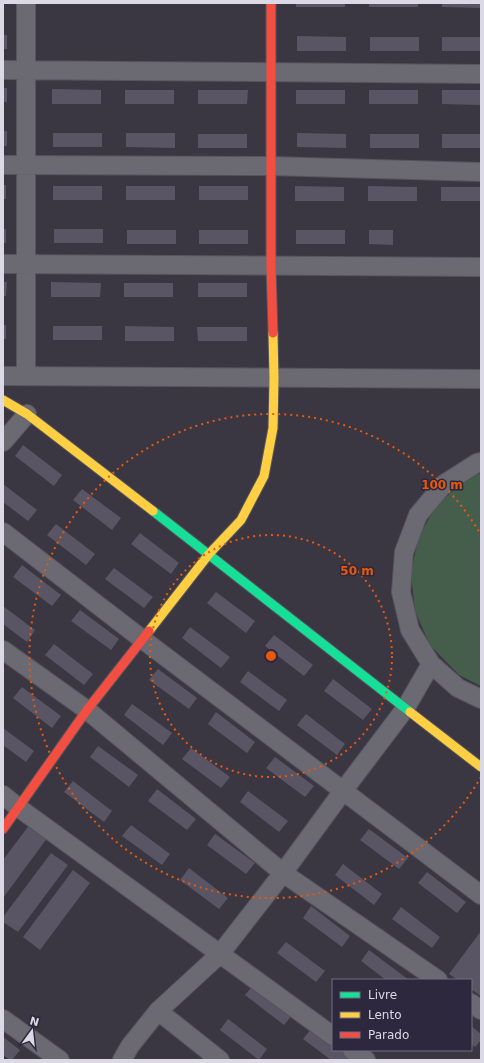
<svg xmlns="http://www.w3.org/2000/svg" width="484" height="1063" font-family="'DejaVu Sans',sans-serif">
<style>
.green{fill:#445e4b}
.building{fill:#595564}
.lines{fill:none;stroke-linecap:round;stroke-linejoin:round}
.street-casing{stroke:#57545e;stroke-width:20}
.fast-casing{stroke:#57545e;stroke-width:11}
.slow-casing{stroke:#57545e;stroke-width:11}
.jam-casing{stroke:#57545e;stroke-width:11}
.street{stroke:#6b6972;stroke-width:18}
.fast{stroke:#16e098;stroke-width:9}
.slow{stroke:#ffcf43;stroke-width:9}
.jam{stroke:#f24e42;stroke-width:9}
.ring{fill:none;stroke:#e8590c;stroke-width:2;stroke-dasharray:2 4}
.centre{fill:#e8590c;stroke:#2d283d;stroke-width:2}
.ring-label{font-size:12px;text-anchor:middle;font-weight:bold;fill:#e8590c;stroke:#2d283d;stroke-width:3;stroke-linejoin:round;paint-order:stroke}
</style>
<rect width="100%" height="100%" fill="#3a3742"/>
<path class="green" d="M481,473v213l-22,-11 -29,-30 -15,-34 -4,-37 7,-36 18,-32 28,-25z"/>
<path class="building" d="M296,3h49v4h-49z
M369,3h49v4h-49z
M442,3h39v5l-39,-1z
M3,35h4v14h-4z
M297,36l49,1v14h-49z
M370,37h49v14h-49z
M442,37h39v14h-39z
M3,88h4v14h-4z
M52,89l49,1v14h-49z
M125,90h49v14h-49z
M198,90h50l-1,14h-49z
M296,90h49v14h-49z
M369,90h49v14h-49z
M442,90h39v15l-39,-1z
M3,131h4v15h-4z
M53,133h49v14h-49z
M126,133h49v15l-49,-1z
M297,133l49,1v14l-49,-1z
M198,134h49v14h-49z
M370,134h49v14h-49z
M442,134h39v14h-39z
M3,185h3v14h-3z
M53,186h49v14h-49z
M126,186h49v14h-49z
M199,186h49v14h-49z
M295,186l49,1v14h-49z
M368,186l49,1v14h-49z
M441,187h40v14h-40z
M3,229h3v14h-3z
M54,229h49v14h-49z
M127,230h49v14h-49z
M199,230h49v14h-49z
M296,230h49v14h-49z
M369,230h24v15l-24,-1z
M3,282h4l-1,14h-3z
M51,282l50,1 -1,14h-49z
M124,283h49v14h-49z
M198,283h49v14h-49z
M3,325h3v14h-3z
M53,326h49v14h-49z
M125,326l49,1v14h-49z
M197,327h50v14h-49z
M23,445l39,30 -8,11 -39,-30z
M3,484l34,26 -9,11 -25,-19z
M82,489l39,29 -9,12 -39,-30z
M56,524l39,30 -9,11 -39,-30z
M140,533l39,30 -8,11 -40,-30z
M22,565l39,30 -9,11 -39,-29z
M114,568l39,29 -9,11 -39,-29z
M216,592l39,29 -9,12 -39,-30z
M3,606l32,24 -8,12 -24,-18z
M80,610l39,29 -8,11 -40,-29z
M190,627l40,30 -9,11 -39,-30z
M274,635l39,30 -9,11 -39,-30z
M54,644l39,30 -9,11 -39,-30z
M158,669l39,29 -8,11 -40,-29z
M248,671l39,29 -8,11 -39,-29z
M333,679l39,30 -9,11 -39,-29z
M22,687l39,29 -9,12 -39,-30z
M132,704l40,29 -9,12 -39,-30z
M216,712l39,30 -8,11 -39,-29z
M306,714l39,30 -8,11 -40,-30z
M3,728l31,23 -8,11 -23,-17z
M98,746l40,29 -9,12 -39,-30z
M191,748l39,29 -9,11 -39,-29z
M275,757l39,29 -9,11 -39,-29z
M73,781l39,30 -8,11 -40,-30z
M157,789l39,30 -9,11 -39,-29z
M248,791l40,30 -9,11 -39,-30z
M30,824l18,13 -45,61v-38z
M131,825l39,29 -8,11 -40,-29z
M369,829l39,29 -9,11 -39,-29z
M215,834l40,29 -9,11 -39,-29z
M51,853l17,12 -50,67 -15,-10v-5z
M343,864l39,30 -8,11 -39,-30z
M189,868l39,30 -9,11 -39,-29z
M73,870l17,13 -50,67 -17,-13z
M427,872l39,30 -9,11 -39,-30z
M311,906l39,30 -8,11 -39,-29z
M401,907l39,30 -8,11 -40,-29z
M481,931v65l-10,-7v-9h-13l-9,-6z
M286,942l39,29 -9,11 -39,-29z
M369,950l40,30h-23l-25,-19z
M254,984l39,30 -9,11 -39,-30z
M228,1019l39,30 -8,11 -39,-30z
M471,1026l10,8v6l-6,7 -4,-3z
M312,1028l21,15v7h9l9,7 -2,3h-18l-28,-21z
M3,1037l17,13 -8,10h-2l-7,-5z"/>
<g class="lines">
<g class="street-casing">
<path id="street" d="M3,70l478,4
M3,165l268,1 210,6
M3,264l478,3
M3,376l478,3
M26,376v-373
M3,442l24,-28
M481,462l-4,1 -33,21 -26,31 -14,37 -3,40 9,38 21,34 27,24 23,11
M3,532l139,107 339,256
M3,650l84,60 196,163 155,107
M3,795l16,13 314,228
M471,1003l10,7
M158,1011l62,49
M3,1019l57,41
M352,1050l14,10
M122,1060l8,-14 28,-35 62,-57 63,-81 60,-82 62,-82 26,-45"/>
</g>
<g class="fast-casing">
<path id="fast" d="M153,511l257,201"/>
</g>
<g class="slow-casing">
<path id="slow" d="M3,400l24,14 126,97
M149,631l60,-77 32,-34 23,-44 9,-48 1,-50 -1,-45
M410,712l71,55"/>
</g>
<g class="jam-casing">
<path id="jam" d="M271,3v263l2,67
M3,829l84,-119 62,-79"/>
</g>
<use href="#street" class="street"/>
<use href="#fast" class="fast"/>
<use href="#slow" class="slow"/>
<use href="#jam" class="jam"/>
</g>
<g class="ring">
<circle cx="271" cy="656" r="121"/>
<path d="M481 777A242 242 0 1 1 481 535"/>
</g>
<circle cx="271" cy="656" r="6" class="centre"/>
<g class="ring-label">
<text x="442" y="489">100 m</text>
<text x="357" y="575">50 m</text>
</g>
<rect width="484" height="1063" fill="none" stroke="#dcd9e7" stroke-width="8"/>
<rect x="332" y="979" width="140" height="72" fill="#2d283d" stroke="#736f81"/>
<rect x="340" y="992" width="20" height="6" fill="#16e098" stroke="#736f81"/>
<text x="368" y="999" font-size="12" fill="#dcd9e7">Livre</text>
<rect x="340" y="1012" width="20" height="6" fill="#ffcf43" stroke="#736f81"/>
<text x="368" y="1019" font-size="12" fill="#dcd9e7">Lento</text>
<rect x="340" y="1032" width="20" height="6" fill="#f24e42" stroke="#736f81"/>
<text x="368" y="1039" font-size="12" fill="#dcd9e7">Parado</text>
<g transform="translate(32 1031) rotate(15)" stroke="#2d283d" stroke-width="3" paint-order="stroke">
<path d="M0-3L7 15L0 10L-7 15Z" fill="#dcd9e7"/>
<text y="-6" font-size="11" font-weight="bold" text-anchor="middle" fill="#dcd9e7">N</text>
</g>
</svg>
